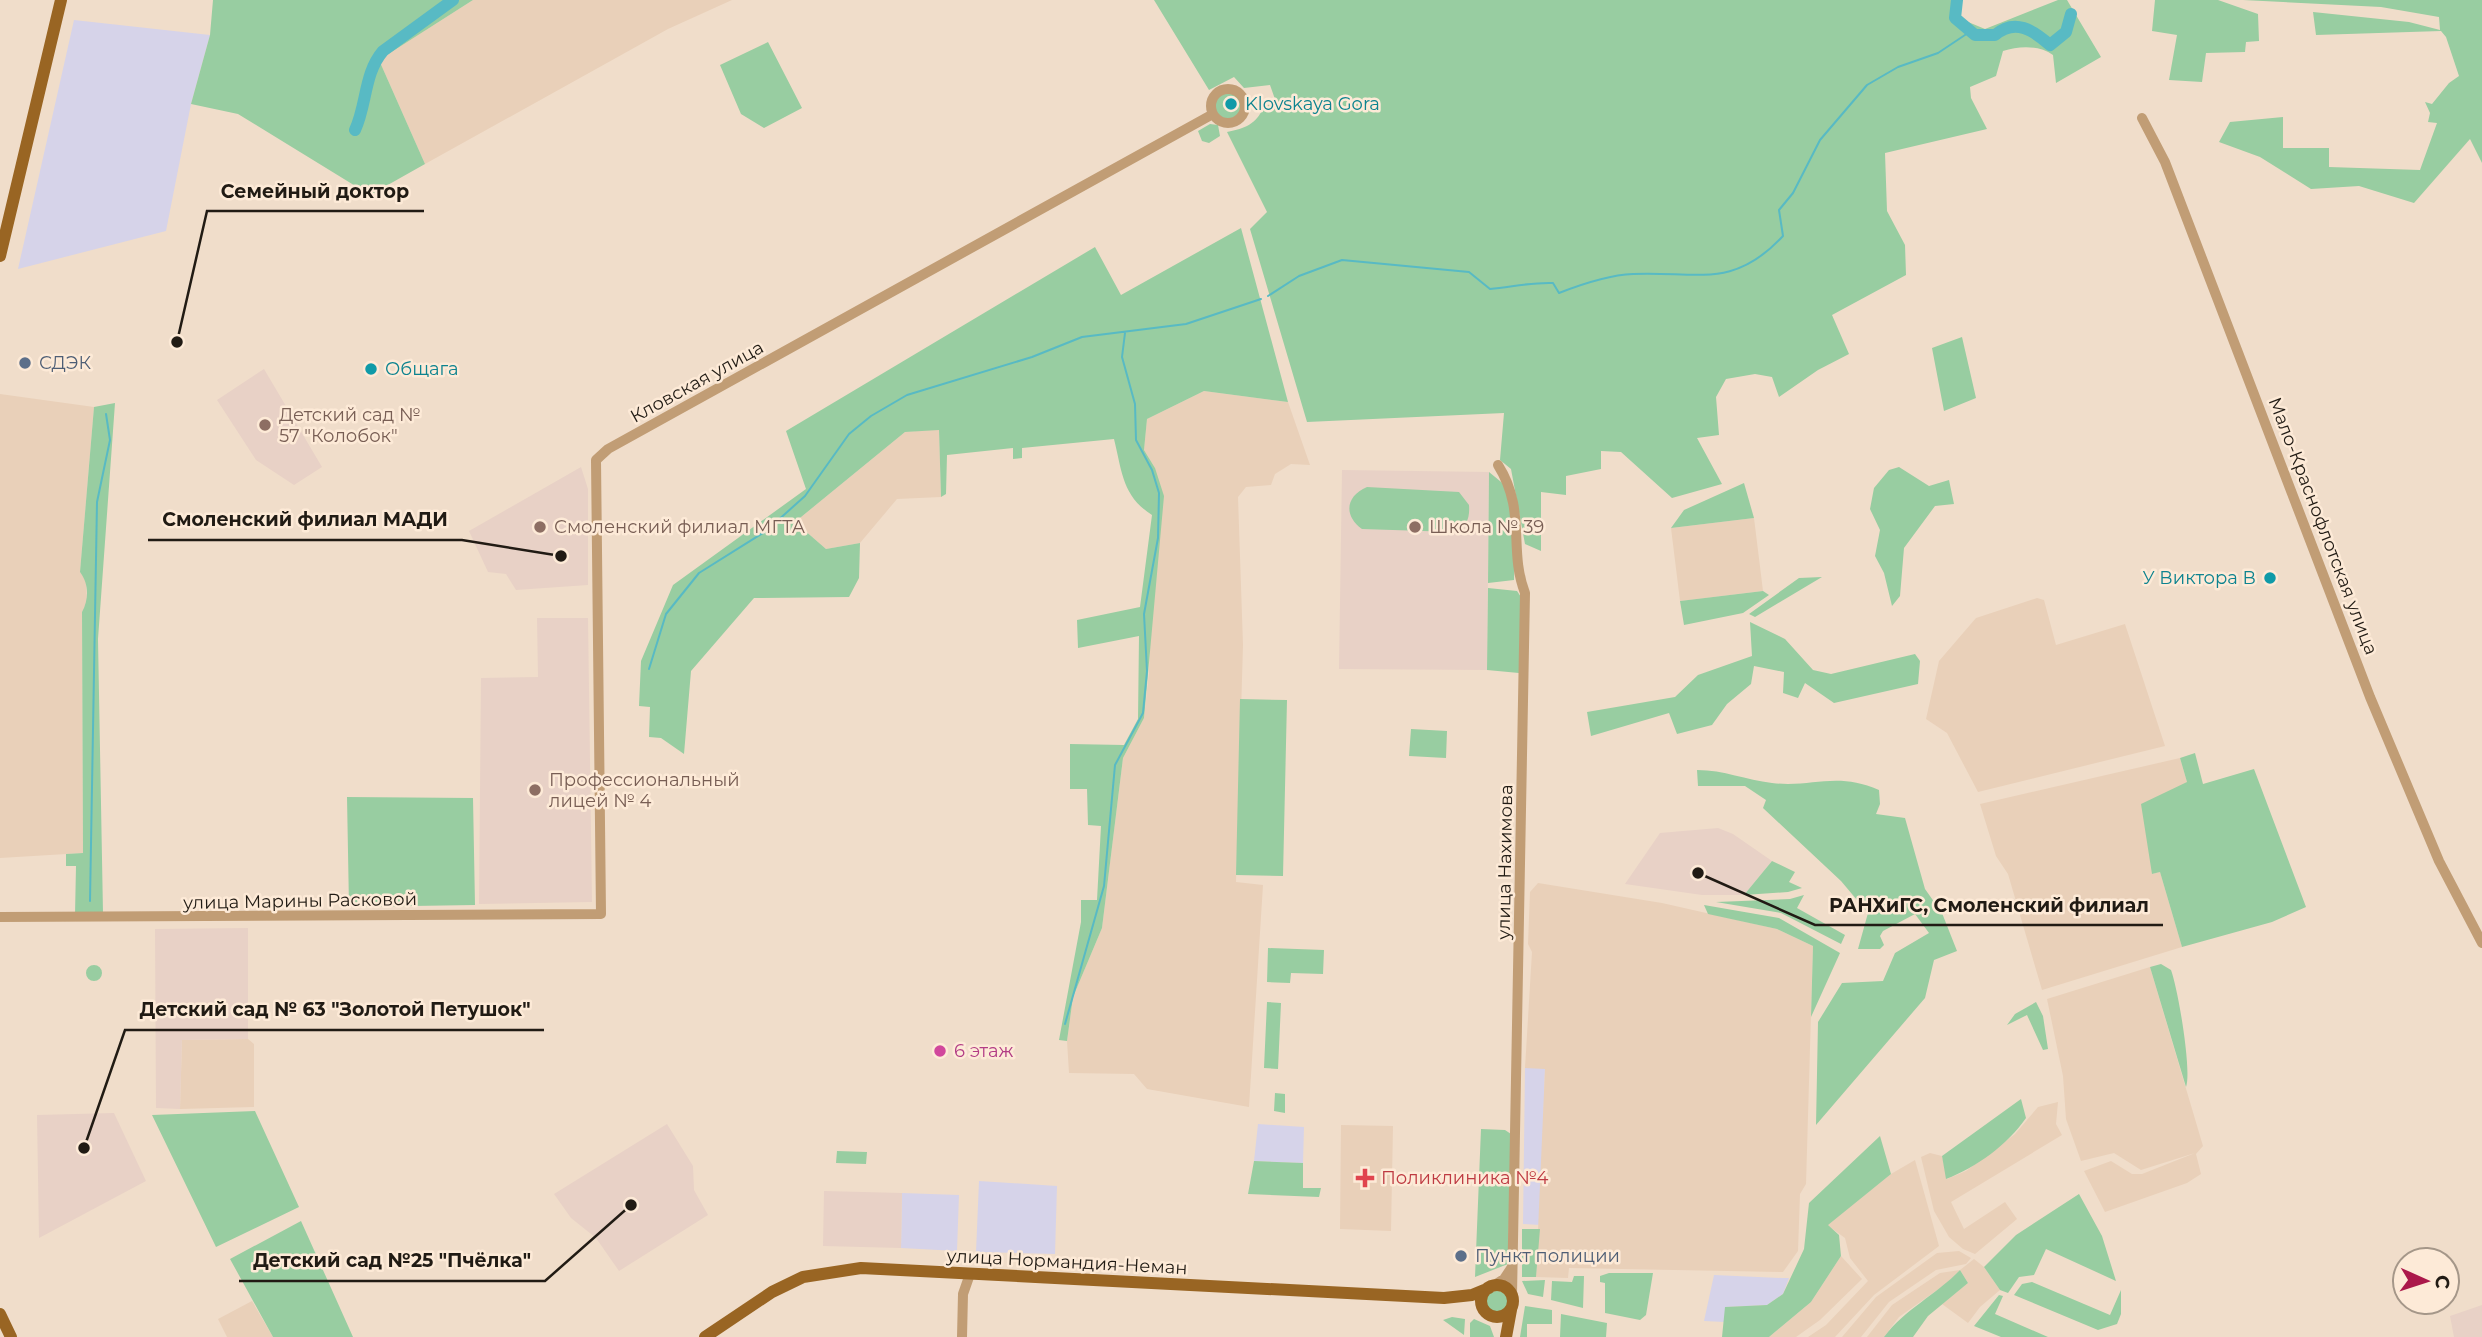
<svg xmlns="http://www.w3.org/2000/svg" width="2482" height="1337" font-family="Montserrat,sans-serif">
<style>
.commercial{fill:#d6d3e9}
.built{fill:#e9d0b9}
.education{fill:#e8d1c6}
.green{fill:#98cda1}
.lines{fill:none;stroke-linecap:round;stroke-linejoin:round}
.stream{stroke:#58bac4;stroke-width:2}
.river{stroke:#58bac4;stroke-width:12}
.tertiary{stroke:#c19d75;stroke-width:10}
.primary{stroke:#996523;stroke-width:12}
.culture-dot{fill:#0f9aa8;stroke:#fdead7;stroke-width:2.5}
.service-dot{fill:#5c6f8a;stroke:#fdead7;stroke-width:2.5}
.education-dot{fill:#8d6e63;stroke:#fdead7;stroke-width:2.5}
.hotel-dot{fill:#d1479c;stroke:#fdead7;stroke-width:2.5}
.health-dot{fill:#e0444e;stroke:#fdead7;stroke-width:2.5}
.labels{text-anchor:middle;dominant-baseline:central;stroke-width:5;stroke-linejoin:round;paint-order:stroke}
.culture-label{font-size:18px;fill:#0d838f;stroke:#fdead7;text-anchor:start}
.service-label{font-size:18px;fill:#4e5e75;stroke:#fdead7;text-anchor:start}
.street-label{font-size:18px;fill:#211b14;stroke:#fdead7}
.education-label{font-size:18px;fill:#785e54;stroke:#fdead7;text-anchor:start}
.hotel-label{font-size:18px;fill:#b23c85;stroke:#fdead7;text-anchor:start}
.health-label{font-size:18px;fill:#be3a42;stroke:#fdead7;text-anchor:start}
.leader{fill:none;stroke:#211b14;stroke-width:2.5}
.callout-dot{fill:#211b14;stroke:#fdead7;stroke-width:2.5}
.callout-label{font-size:19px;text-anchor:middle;font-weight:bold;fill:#211b14;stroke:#fdead7;stroke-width:5;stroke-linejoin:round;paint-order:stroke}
</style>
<rect width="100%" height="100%" fill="#f0ddca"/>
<path class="commercial" d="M74,20l136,15 -19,69 -25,127 -148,38z
M1525,1068h20l-5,157 -17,-1z
M1258,1124l46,3 -1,36 -49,-2z
M979,1181l78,5 -2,68 -79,-2z
M902,1193l57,2 -2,56 -56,-3z
M1714,1275l68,3h7l-6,16 -16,11 -41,2 -1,15 -21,-1z"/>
<path class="built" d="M473,0h259l-64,29 -243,135 -46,-104z
M1204,391l84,11 22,63 -19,-1 -16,10 -4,11 -25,2 -8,10 5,148 -7,237 27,3 -14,222 -102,-18 -13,-15 -65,-1 -2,-32 6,-44 29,-69 21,-170 21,-40 5,-46 6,-204 -11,-18 3,-31z
M0,394l94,13 -14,165 6,8 1,22 -5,10 1,241 -83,5z
M939,429l2,68 -44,2 -37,44 -34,6 -31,-27 110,-90z
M1754,518l9,73 -83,10 -9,-73z
M2037,598l7,2 12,45 69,-21 40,122 -187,46 -31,-59 -21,-14 13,-58 37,-43z
M2180,758l7,24 -35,92 8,-2 22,75 -140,43 -34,-116 -12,-18 -16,-52z
M1538,883l124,20 115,26 36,17 -7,238 -6,10 -2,57 -15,21 -214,-4 -1,10 -32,-1 9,-208 -20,-1 7,-116 -4,-8 2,-52z
M2150,967l53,179 -7,8 5,20 -14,9 -82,29 -21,-41 27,-10 21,13h10l53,-21 -54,17 -27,-17 -33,8 -15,-42 -3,-43 -16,-77z
M248,1039l6,5v63l-74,2 2,-69z
M2058,1102l-2,22 6,11 -111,67 13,27 41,-27 12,17 -42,35 -12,-5 -14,-12 -15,-26 -13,-54 9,-4 12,3 5,23 19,-8 49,-37 23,-27z
M1341,1125l52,1 -2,105 -51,-2z
M1915,1160l24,86 -65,49 -39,42h-27l18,-12 42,-44 -18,-23 -5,-20 -18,-13 64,-51z
M1959,1251l12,7 -5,6 -30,6 -47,32 -28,35h-19l34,-40 61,-44z
M1841,1256l21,23 -42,41 -24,17h-27l42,-35z
M1974,1259l10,8 16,23 -20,17 -12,16 -26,-19 26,-21 -8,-13 -13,13 -48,34 -15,20h-17l25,-32 48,-32 20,-3z
M252,1301l21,36h-46l-9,-18z"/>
<path class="education" d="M264,369l58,98 -28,18 -38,-25 -39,-60z
M581,467l7,22v96l-72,5 -10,-16 -18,-2 -19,-41z
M1342,470l147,2 -2,198 -148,-1z
M537,618h51l4,284 -113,2 2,-226 57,-1z
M1718,828l15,6 39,27 -28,34h-42l-77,-11 35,-51z
M248,928v111l-66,1 -2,69 -24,-1 -1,-179z
M114,1113l32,68 -107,57 -2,-123z
M667,1124l26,42 1,24 14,25 -89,56 -23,-33 -25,-20 -17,-24z
M824,1191l78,2 -1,55 -78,-2z
M2482,1305v32h-28l-4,-21z"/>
<path class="green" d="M213,0h260l-94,60 46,104 -55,31 -132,-81 -47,-10 19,-69z
M1154,0h805l2,19 24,10 73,-29h9l34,57 -45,26 -3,-28c-14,-10 -34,-9 -50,-4l-7,25 -26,11 1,11 16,31 -102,24 2,58 18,34 1,30 -74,40 17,39 -31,16 -39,27 -7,-20 -17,-3 -29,5 -10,18 3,38 -22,3 25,46 -50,14 -51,-46 -20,-1v18l-35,7v19l-25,-3v59l-16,-7 -14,-75 -11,-9 4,-47 -197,9 -57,-193 17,-17 -40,-80c19,-4 28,-7 37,-25l12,-5 -6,-17 -26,3 -10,-11 -25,13z
M2155,0h63l40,14 1,27 -13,1 -1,10 -39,1 -4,29 -33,-2 8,-45 -25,-4z
M2243,0h239v163l-12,-24 -56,64 -55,-17 -48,3 -51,-32 -41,-15 11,-20 53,-5v31h46v19l91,3 17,-47 -9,-1 2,-9 -5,-11 7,2 17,-21 10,-7 -13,-39 -5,-6 -125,4 -3,-23 96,10 31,8 -1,-13 -58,-10z
M768,42l34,66 -38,20 -23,-14 -21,-49z
M1214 105a14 14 0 1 1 28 0a14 14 0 1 1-28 0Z
M1210,124l8,1 2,11 -11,7 -7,-2 -4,-10z
M1241,228l47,174 -84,-11 -57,28 -3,31 11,18 9,28 -20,222 -21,40 -21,170 -29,69 -6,44 -8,-1 22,-118v-22h16l4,-74 -13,-1 -1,-36h-17v-45l54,1 14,-26 1,-83 -61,12 -1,-28 63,-13 12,-92c-30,-19 -30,-44 -38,-76l-92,9v10l-9,1v-11l-66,7 -1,39 -5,3 -2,-67 -34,2 -110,90 31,27 34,-6 -1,35 -10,19 -95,1 -63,73 -7,83 -23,-16 -12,-1 1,-30 -11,-1 2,-45 32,-76 133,-96 -20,-58 309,-184 26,48z
M1962,337l14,61 -32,13 -12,-63z
M115,403l-17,236 5,274 -28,2 1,-49h-10v-12l17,-1 -1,-241c7,-13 7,-28 -2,-40l14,-165z
M1899,467l30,19 20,-6 5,24 -19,2 -31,42 -4,48 -8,10 -8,-33 -9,-17 5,-26 -10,-21 4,-21 15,-18z
M1489,472l17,14 9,50 -1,44 -26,3z
M1744,483l10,35 -83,10 13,-18z
M1367,487l92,5 10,13c1,13 -2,22 -15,27l-92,-3c-19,-14 -16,-33 5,-42z
M1822,577l-67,40 -6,-3 50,-36z
M1488,588l29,3 4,6 -2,76 -32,-3z
M1763,591l6,4 -26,18 -59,12 -4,-24z
M1750,622l35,17 28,31 18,4 84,-20 5,7 -2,23 -84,19 -29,-20 -7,15 -15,-5 1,-21 -30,-6 -3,18 -24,20 -15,21 -35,9 -8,-21 -78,23 -4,-24 88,-15 23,-22 54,-19z
M1240,699l47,1 -4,176 -47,-1z
M1411,729l36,2 -1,27 -37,-2z
M2195,753l8,31 51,-15 52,138 -34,15 -90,25 -22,-75 -8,2 -11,-70 46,-22 -7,-24z
M1697,770c27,0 49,10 75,13 40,5 64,-12 107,7l1,14 -4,10 29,4 20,71 17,24 15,38 -23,9 -9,38 -109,127 2,-103 24,-39 41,-2 12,-28 34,-20 -14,-19 -32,17 -3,5 4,9 -4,4h-22l10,-36 -27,-32 -78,-73 3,-8 -21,-14h-47z
M347,797l126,1 2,107 -126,2z
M1772,861l23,11 -6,10 13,6 -14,4 -44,3z
M1804,895l-7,13 48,27 -4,9 -60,-31 -65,-11 74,-3z
M1704,905l75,13 61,35 -29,64 2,-71 -36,-17 -69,-15z
M1268,948l56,2 -1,24 -32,-1 -1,10 -23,-1z
M2161,964l10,6c7,19 21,101 15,117l-36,-120z
M86 973a8 8 0 1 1 16 0a8 8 0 1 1-16 0Z
M1267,1002l14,1 -3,66 -14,-1z
M2036,1002l7,14 5,33 -5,1 -16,-35 -20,10 8,-11z
M1275,1093l10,1v19l-11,-2z
M2021,1099l5,19c-19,27 -49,49 -80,61l-4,-23z
M255,1111l44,96 -83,40 -64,-132z
M1481,1129l24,1 6,4 -3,130 -33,13z
M1880,1136l11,38 -63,51 11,10 2,21 -30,46 -42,35h-47l3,-30 42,-2 16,-11 21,-45 5,-46z
M837,1151l30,1 -1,12 -30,-1z
M1254,1161l49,2v25h18l-2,9 -71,-3z
M2079,1194l23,42 14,45 -70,-32 -12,26 -15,2 -11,16 -8,-3 -16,-23 32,-32z
M301,1221l52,116h-80l-43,-78z
M1522,1229h18l-4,48h-14z
M1960,1270l8,13 -40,33 -15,21h-29c21,-28 52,-42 76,-67z
M1609,1273h44l-7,42 -6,5 -35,-7v-30l-5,-1v-6z
M1574,1276h10l-1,32 -32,-8 1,-19 20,1z
M1545,1280l-2,17 -15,-3 -6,-13z
M2032,1282l78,33 11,-25v24l-4,10 -19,6 -84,-35 8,-11z
M1486 1302a11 11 0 1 1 22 0a11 11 0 1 1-22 0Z
M1999,1295l4,1 -8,18 53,23h-47l-27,-11z
M1525,1306l27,4v14h-25v13h-7z
M1561,1314l46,9 -1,14h-46z
M1452,1317l13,2 -1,16 -21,-15z
M1474,1319l16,7 4,11h-24v-14z"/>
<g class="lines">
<path class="stream" d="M1268,296l31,-20 43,-16 127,12 21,17c22,-2 41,-7 63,-6l6,10c23,-9 49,-18 74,-19 64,-3 100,16 150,-38l-4,-26 14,-17 27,-53 47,-55 31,-18 40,-14 33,-22
M649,669l17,-55 33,-41 67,-42 39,-35 44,-62 22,-18 36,-21 125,-38 50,-20 104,-13 75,-25
M90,901l7,-399 13,-62 -4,-26
M1065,1024l39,-138 11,-121 28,-52 4,-42 -3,-57 14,-76 1,-45 -7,-23 -16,-30 -1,-36 -13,-47 3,-24"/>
<path class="river" d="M1957,0l-2,18 20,17h20c20,-17 38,-5 55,10l16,-13 5,-18
M355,130c12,-26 9,-57 28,-79l70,-51"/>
<path class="tertiary" d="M1211 106a17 17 0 1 1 34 0a17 17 0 1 1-34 0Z
M2142,118l23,44 205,535 69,164 43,82
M1498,465c29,46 10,84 27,128l-13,702
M0,917l601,-3 -5,-454 12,-11 605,-335
M1493,1286l11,-7 8,-12
M962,1337l1,-43 7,-20"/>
<path class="primary" d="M0,256l61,-256
M1481 1301a16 16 0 1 1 32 0a16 16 0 1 1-32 0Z
M0,1314l11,23
M705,1337l67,-45 31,-15 58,-9 583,30 28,-3 17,-7
M1506,1337l5,-27"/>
</g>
<g class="culture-dot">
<circle cx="1231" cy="104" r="7"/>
<circle cx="371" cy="369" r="7"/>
<circle cx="2270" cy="578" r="7"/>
</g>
<g class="service-dot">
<circle cx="25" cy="363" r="7"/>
<circle cx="1461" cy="1256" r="7"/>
</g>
<g class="education-dot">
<circle cx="265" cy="425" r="7"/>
<circle cx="540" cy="527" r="7"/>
<circle cx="1415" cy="527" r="7"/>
<circle cx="535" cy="790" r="7"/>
</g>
<circle class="hotel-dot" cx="940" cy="1051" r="7"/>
<path class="health-dot" d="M1361.5 1167.5h7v7h7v7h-7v7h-7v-7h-7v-7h7z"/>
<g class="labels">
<g class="culture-label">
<text x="1245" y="104">Klovskaya Gora</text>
<text x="385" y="369">Общага</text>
<text x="2256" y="578" text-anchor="end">У Виктора В</text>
</g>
<g class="service-label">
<text x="39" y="363">СДЭК</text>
<text x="1475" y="1256">Пункт полиции</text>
</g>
<g class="street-label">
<text transform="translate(697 382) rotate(-29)">Кловская улица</text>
<text transform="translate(2323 526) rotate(69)">Мало-Краснофлотская улица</text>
<text transform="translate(1505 862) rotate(-89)">улица Нахимова</text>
<text transform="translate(300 901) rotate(-1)">улица Марины Расковой</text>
<text transform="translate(1067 1262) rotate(3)">улица Нормандия-Неман</text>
</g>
<g class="education-label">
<text x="279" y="415">Детский сад №<tspan x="279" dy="21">57 "Колобок"</tspan></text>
<text x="554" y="527">Смоленский филиал МГТА</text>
<text x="1429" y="527">Школа № 39</text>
<text x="549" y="780">Профессиональный<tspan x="549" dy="21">лицей № 4</tspan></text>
</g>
<g class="hotel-label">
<text x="954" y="1051">6 этаж</text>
</g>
<g class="health-label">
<text x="1381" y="1178">Поликлиника №4</text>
</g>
</g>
<path class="leader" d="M177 342L207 211H424M561 556L462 540H148M1698 873L1815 925H2163M84 1148L125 1030H544M631 1205L545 1281H239"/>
<g class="callout-dot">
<circle cx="177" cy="342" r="7"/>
<circle cx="561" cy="556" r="7"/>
<circle cx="1698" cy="873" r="7"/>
<circle cx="84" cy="1148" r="7"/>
<circle cx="631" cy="1205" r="7"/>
</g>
<g class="callout-label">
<text x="315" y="198">Семейный доктор</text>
<text x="305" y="526">Смоленский филиал МАДИ</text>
<text x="1989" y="912">РАНХиГС, Смоленский филиал</text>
<text x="335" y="1016">Детский сад № 63 "Золотой Петушок"</text>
<text x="392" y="1267">Детский сад №25 "Пчёлка"</text>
</g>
<g transform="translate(2426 1281) rotate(93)"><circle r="33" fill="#fdead7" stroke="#a59789" stroke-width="2"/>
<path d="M0-5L12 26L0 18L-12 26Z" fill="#ab184a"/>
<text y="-10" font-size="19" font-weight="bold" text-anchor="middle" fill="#211b14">С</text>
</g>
</svg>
